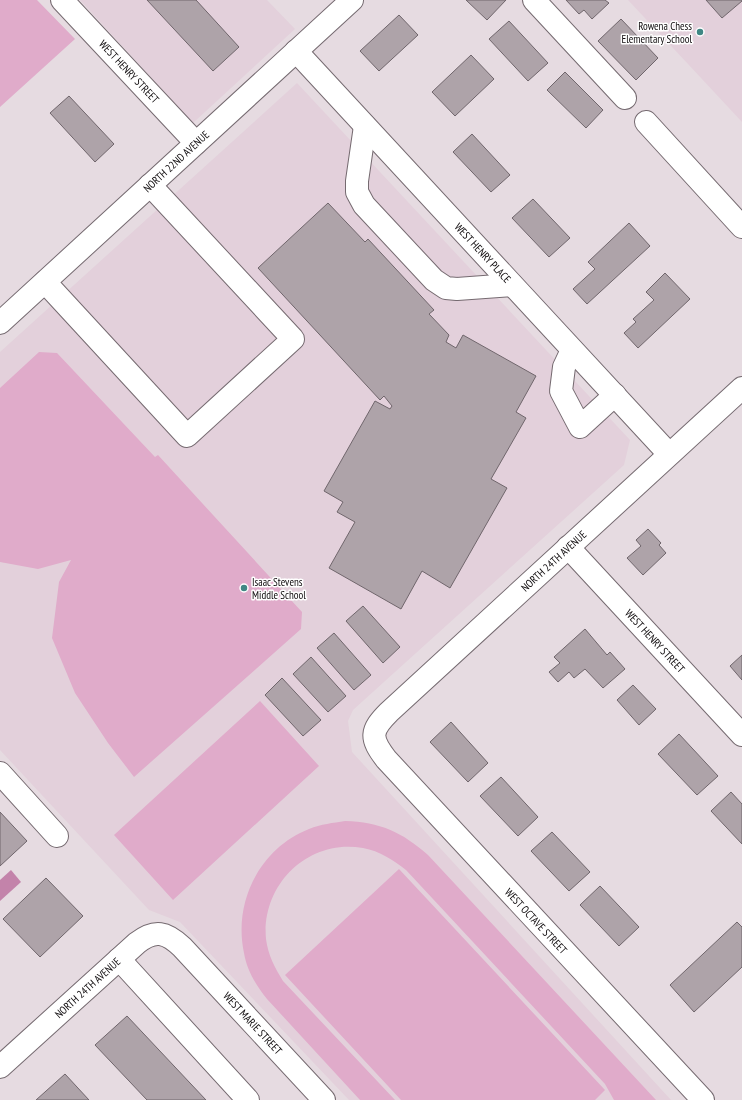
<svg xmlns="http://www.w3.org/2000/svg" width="742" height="1100" font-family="'PT Sans Narrow',sans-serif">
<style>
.built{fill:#e3d0db}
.green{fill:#e0abca}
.water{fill:#c383aa}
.building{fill:#aea3a9;stroke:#70666c}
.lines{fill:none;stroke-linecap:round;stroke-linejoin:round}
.minor-casing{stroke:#756a70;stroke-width:24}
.minor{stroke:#fff;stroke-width:22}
.poi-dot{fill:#3f8784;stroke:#fff;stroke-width:1.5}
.labels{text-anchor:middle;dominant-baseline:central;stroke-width:3;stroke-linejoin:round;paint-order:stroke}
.poi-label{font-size:11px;fill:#0f0b0d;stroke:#fff;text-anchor:end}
.street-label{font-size:11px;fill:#0f0b0d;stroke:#fff}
</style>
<rect width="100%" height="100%" fill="#e6dbe1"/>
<path class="built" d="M80,0h187l28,29 -102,94z
M628,0h114v122l-54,-58z
M297,83l333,357 -6,25 -271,245 -5,11 4,31 319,348h-322l-169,-178 -31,-12 -149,-160v-398z"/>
<path class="green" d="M0,0h37l38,39 -75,68z
M39,352l18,1 98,104 3,-2 144,157 -1,17 -167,148 -26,-34 -33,-50 -23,-55 7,-56 12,-22 -33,9 -38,-7v-174z
M260,701l59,65 -146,134 -59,-65z
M345,821c35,1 57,11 83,34l228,245h-42l-9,-16 -199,-214c-13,-10 -26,-19 -43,-22 -55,-10 -102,37 -97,91 2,16 9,29 17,42l112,119h-35l-93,-101c-11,-14 -20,-28 -23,-46 -11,-51 16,-105 65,-124 12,-5 24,-6 36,-8z
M399,869l206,221 -10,10h-194l-116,-125z"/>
<path class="water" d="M11,870l10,12 -21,19v-21z"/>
<path class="building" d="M147,0h49l43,47 -26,24z
M466,0h40l-19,20z
M566,0h39l4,3 -17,16 -8,-9 -5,4z
M706,0h36v1l-20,17z
M399,15l19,20 -39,36 -19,-20z
M621,19l37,39 -22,22 -38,-39z
M509,21l39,42 -20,18 -39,-42z
M471,55l23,24 -39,37 -23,-24z
M565,72l38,38 -17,18 -39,-38z
M69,96l45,48 -19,18 -45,-49z
M472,134l38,41 -19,17 -38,-40z
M533,199l37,39 -21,19 -37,-39z
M328,203l37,39 3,-3 66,71 -5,4 20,21 -3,7 10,6 7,-13 73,41 -20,36 10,6 -35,61 16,9 -57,100 -28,-17 -21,38 -72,-41 26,-46 -18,-10 6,-10 -19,-11 51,-90 15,8 2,-3 -8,-10 -4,4 -122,-132z
M629,223l21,23 -63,58 -14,-15 22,-20 -7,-7z
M665,273l25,26 -52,49 -14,-15 12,-11 -3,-3 21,-19 -8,-8z
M648,529l13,14 -2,2 7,8 -23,22 -16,-17 14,-12 -5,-6z
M363,606l37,41 -17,16 -37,-42z
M585,629l22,26 3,-3 15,17 -22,19 -18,-19 -11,9 -5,-6 -11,10 -9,-10 11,-9 -6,-6z
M334,633l37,42 -17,15 -37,-42z
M742,655v25l-12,-14z
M311,657l35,39 -18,16 -35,-38z
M282,678l39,42 -18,16 -38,-41z
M633,685l23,24 -17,16 -22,-25z
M451,722l37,41 -20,19 -38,-40z
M679,734l39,42 -21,19 -39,-41z
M501,777l37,40 -20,19 -38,-40z
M731,792l11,12v40l-31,-33z
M0,812l27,29 -27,25z
M552,832l38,40 -21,19 -38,-40z
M46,878l37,38 -43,41 -37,-38z
M600,886l39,41 -20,19 -39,-41z
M737,922l5,5v40l-48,45 -24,-27z
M127,1016l79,84h-59l-52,-55z
M65,1074l24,26h-53z"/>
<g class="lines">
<g class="minor-casing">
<g id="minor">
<path id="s1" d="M62,0l134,143"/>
<path d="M534,0l91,98"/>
<path id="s2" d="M296,51l373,403"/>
<path d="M646,122l96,105"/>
<path d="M365,126l-8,55v11l7,13 70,75 12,8 11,1 55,-4"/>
<path d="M45,282l142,154 106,-97 -143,-154"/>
<path id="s3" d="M0,323l352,-323"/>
<path d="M572,350l-8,17 -3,24 19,36 35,-32"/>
<path id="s4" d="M568,547l174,188"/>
<path d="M0,773l57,63"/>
<path d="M119,959l129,141"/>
<path id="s5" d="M0,1067l137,-124c18,-14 29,-11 45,4l142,153"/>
<path id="s6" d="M703,1100l-317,-341c-16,-21 -16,-28 3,-47l353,-324"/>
</g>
</g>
<use href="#minor" class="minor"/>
</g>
<g class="poi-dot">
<circle cx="700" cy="32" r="4"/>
<circle cx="244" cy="588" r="4"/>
</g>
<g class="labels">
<g class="poi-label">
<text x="692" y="26">Rowena Chess<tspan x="692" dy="13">Elementary School</tspan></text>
<text x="252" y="582" text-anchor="start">Isaac Stevens<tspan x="252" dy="13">Middle School</tspan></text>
</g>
<g class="street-label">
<text stroke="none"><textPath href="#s1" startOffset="98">WEST HENRY STREET</textPath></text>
<text stroke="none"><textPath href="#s3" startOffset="239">NORTH 22ND AVENUE</textPath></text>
<text stroke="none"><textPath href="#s2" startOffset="275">WEST HENRY PLACE</textPath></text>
<text stroke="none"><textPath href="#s6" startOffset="744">NORTH 24TH AVENUE</textPath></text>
<text stroke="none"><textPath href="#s4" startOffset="128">WEST HENRY STREET</textPath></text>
<text transform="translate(536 921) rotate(47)">WEST OCTAVE STREET</text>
<text stroke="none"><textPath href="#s5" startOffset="118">NORTH 24TH AVENUE</textPath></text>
<text stroke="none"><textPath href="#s5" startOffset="340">WEST MARIE STREET</textPath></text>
</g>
</g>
</svg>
